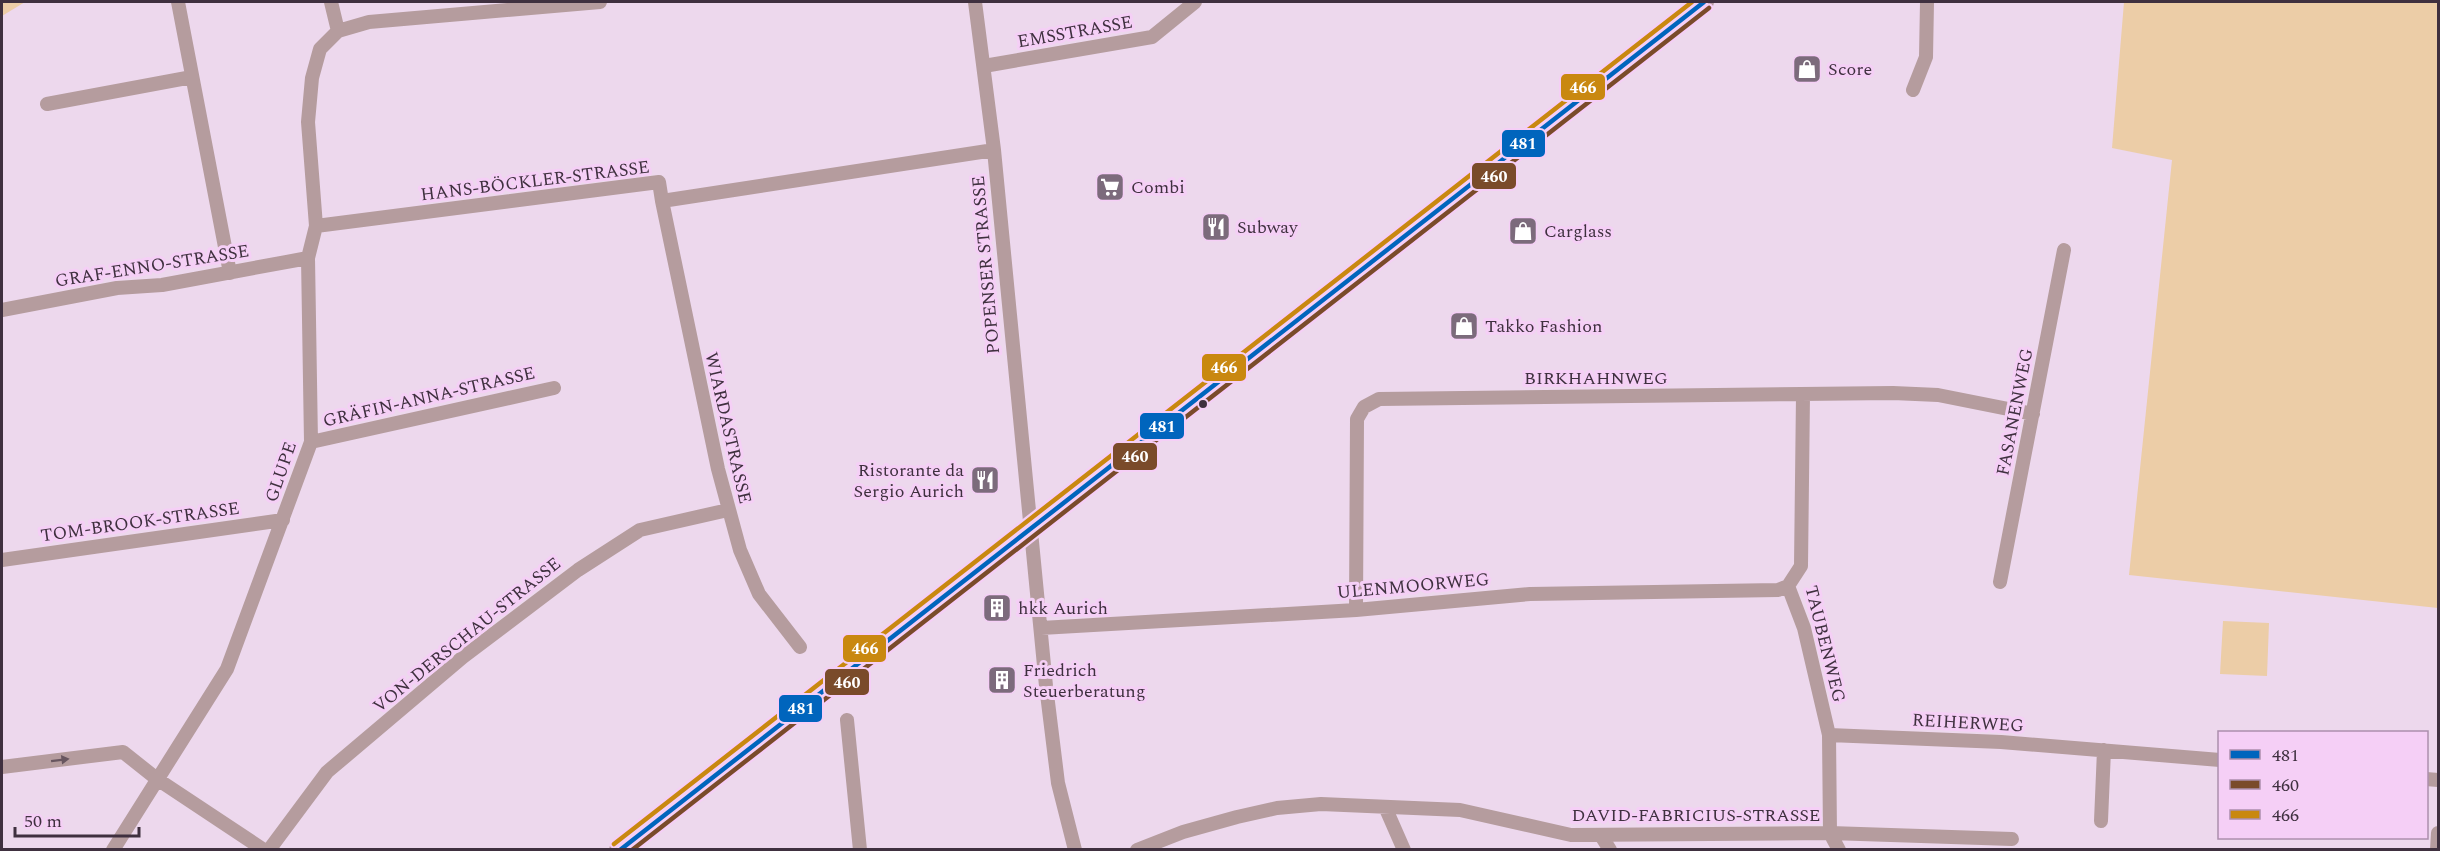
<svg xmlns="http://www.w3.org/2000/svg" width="2440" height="851" font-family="Spectral,serif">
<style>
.green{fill:#eccda7}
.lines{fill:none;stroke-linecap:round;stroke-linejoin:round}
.minor{stroke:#b59c9e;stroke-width:14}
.primary{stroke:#b79aa2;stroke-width:20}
.bus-1-casing{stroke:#f5cff6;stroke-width:9}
.bus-2-casing{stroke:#f5cff6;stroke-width:9}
.bus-3-casing{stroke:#f5cff6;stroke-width:9}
.bus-1{stroke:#0065bd;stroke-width:4.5}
.bus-2{stroke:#7a4b2a;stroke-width:4.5}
.bus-3{stroke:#c98810;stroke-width:4.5}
.oneway{fill:#685660}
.bus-dot{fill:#3f303f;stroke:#f5cff6;stroke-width:2}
.labels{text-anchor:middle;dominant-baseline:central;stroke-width:6;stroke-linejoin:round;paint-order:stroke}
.street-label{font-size:18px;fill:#3f303f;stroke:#f5cff6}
.poi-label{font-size:18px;fill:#3f303f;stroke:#f5cff6;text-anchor:start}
.line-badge{stroke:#f5cff6;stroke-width:2}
.badge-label{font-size:16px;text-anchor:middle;font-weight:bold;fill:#fff}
</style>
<rect width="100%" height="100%" fill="#edd8ed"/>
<path class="green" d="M2,2h23l-23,14z
M2124,2h314v606l-309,-33 43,-415 -60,-12z
M2223,621l46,2 -2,53 -47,-2z"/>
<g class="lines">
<path class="minor" d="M178,2l52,271
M975,2l19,148 52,536 12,97 17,67
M338,31l31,-9 231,-20
M984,66l168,-29 43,-35
M1913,90l13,-33 1,-55
M47,104l145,-27
M662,201l56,268 22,81 19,44 41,53
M316,226l343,-44 3,19 332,-51
M2,310l115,-22 45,-3 146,-27
M1803,395l-2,171 -13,20 16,42 25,107 1,98 9,17
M311,442l243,-54
M2,560l281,-40
M2000,582l64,-332
M1356,610l1,-191 7,-12 15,-8 514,-6 45,2 95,19
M1041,628l315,-18 174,-16 248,-4 10,-4
M847,720l13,130
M1829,735l172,7 219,18
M2,767l121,-15 34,27 107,71
M2426,779l12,1
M1386,809l18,41
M2101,821l3,-71
M1602,837l8,13
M113,850l114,-181 84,-227 -3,-184 8,-32 -8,-104 4,-44 8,-29 18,-18 -7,-29
M269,850l58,-78 136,-115 115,-87 62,-40 88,-20
M1137,850l46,-18 54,-15 40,-9 44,-4 139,6 111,25 259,-2 182,6
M2437,850l1,-17"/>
<path class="primary" d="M619,850l1085,-848"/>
<g class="bus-1-casing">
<path id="bus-1" d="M620,850l1084,-848"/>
</g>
<g class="bus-2-casing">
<path id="bus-2" d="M632,850l1077,-842"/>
</g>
<g class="bus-3-casing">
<path id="bus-3" d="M614,844l1078,-842"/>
</g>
<use href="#bus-1" class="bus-1"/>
<use href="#bus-2" class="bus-2"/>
<use href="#bus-3" class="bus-3"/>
</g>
<defs><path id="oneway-solid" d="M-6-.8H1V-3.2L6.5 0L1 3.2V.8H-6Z" transform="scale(1.5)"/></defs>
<use class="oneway" href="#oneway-solid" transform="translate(60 760) rotate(-7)"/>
<defs>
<g id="shop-square" transform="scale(1.5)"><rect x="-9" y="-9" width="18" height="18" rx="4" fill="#7c6b7c" stroke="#f5cff6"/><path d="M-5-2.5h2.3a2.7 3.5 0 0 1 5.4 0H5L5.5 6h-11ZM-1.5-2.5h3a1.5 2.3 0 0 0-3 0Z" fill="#fff"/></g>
<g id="supermarket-square" transform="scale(1.5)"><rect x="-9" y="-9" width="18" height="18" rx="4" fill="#7c6b7c" stroke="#f5cff6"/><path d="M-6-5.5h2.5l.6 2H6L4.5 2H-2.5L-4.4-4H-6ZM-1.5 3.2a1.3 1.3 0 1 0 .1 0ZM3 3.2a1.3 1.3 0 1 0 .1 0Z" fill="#fff"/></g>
<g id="restaurant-square" transform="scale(1.5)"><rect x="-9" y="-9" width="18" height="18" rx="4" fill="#7c6b7c" stroke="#f5cff6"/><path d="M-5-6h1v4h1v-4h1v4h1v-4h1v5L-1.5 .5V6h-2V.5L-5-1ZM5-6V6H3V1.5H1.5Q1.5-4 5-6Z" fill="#fff"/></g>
<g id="building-square" transform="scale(1.5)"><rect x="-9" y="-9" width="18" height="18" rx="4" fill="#7c6b7c" stroke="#f5cff6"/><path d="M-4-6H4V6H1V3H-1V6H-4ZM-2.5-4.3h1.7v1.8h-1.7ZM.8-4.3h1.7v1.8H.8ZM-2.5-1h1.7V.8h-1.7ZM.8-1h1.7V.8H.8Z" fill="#fff"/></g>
</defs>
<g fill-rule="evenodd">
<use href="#shop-square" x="1807" y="69"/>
<use href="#supermarket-square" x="1110" y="187"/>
<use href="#restaurant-square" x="1216" y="227"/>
<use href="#shop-square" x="1523" y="231"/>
<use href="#shop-square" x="1464" y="326"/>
<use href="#restaurant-square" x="985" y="480"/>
<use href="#building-square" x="997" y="608"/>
<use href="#building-square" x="1002" y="680"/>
</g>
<circle class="bus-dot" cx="1203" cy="404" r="5"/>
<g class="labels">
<g class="street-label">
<text transform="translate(1075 32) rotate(-10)">EMSSTRASSE</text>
<text transform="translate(535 181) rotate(-7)">HANS-BÖCKLER-STRASSE</text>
<text transform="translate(986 265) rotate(-95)">POPENSER STRASSE</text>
<text transform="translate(152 266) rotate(-9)">GRAF-ENNO-STRASSE</text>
<text x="1596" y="378">BIRKHAHNWEG</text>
<text transform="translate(429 397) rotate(-13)">GRÄFIN-ANNA-STRASSE</text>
<text transform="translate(2015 412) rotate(-79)">FASANENWEG</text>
<text transform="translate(728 428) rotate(77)">WIARDASTRASSE</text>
<text transform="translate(281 472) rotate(-71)">GLUPE</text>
<text transform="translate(140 522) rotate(-8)">TOM-BROOK-STRASSE</text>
<text transform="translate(1413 586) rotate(-5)">ULENMOORWEG</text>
<text transform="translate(467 635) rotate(-39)">VON-DERSCHAU-STRASSE</text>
<text transform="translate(1825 644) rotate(76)">TAUBENWEG</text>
<text transform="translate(1968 723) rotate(3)">REIHERWEG</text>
<text x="1696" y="815">DAVID-FABRICIUS-STRASSE</text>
</g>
<g class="poi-label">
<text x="1828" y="69">Score</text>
<text x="1131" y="187">Combi</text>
<text x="1237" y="227">Subway</text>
<text x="1544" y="231">Carglass</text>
<text x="1485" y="326">Takko Fashion</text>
<text x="964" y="470" text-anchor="end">Ristorante da<tspan x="964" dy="21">Sergio Aurich</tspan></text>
<text x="1018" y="608">hkk Aurich</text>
<text x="1023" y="670">Friedrich<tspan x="1023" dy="21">Steuerberatung</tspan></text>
</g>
</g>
<g class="line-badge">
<rect x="1560" y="73" width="46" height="28" rx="6" fill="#c98810"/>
<rect x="1501" y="129" width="45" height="29" rx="6" fill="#0065bd"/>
<rect x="1471" y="162" width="46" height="28" rx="6" fill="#7a4b2a"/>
<rect x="1201" y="353" width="46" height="29" rx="6" fill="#c98810"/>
<rect x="1139" y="412" width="46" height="28" rx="6" fill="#0065bd"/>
<rect x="1112" y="442" width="46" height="29" rx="6" fill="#7a4b2a"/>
<rect x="842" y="634" width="45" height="29" rx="6" fill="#c98810"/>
<rect x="824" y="668" width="46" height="28" rx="6" fill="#7a4b2a"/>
<rect x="778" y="694" width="45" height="29" rx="6" fill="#0065bd"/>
</g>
<g class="badge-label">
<text x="1583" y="93">466</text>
<text x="1523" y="149">481</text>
<text x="1494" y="182">460</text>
<text x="1224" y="373">466</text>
<text x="1162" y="432">481</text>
<text x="1135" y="462">460</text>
<text x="865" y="654">466</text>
<text x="847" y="688">460</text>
<text x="801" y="714">481</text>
</g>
<rect width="2440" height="851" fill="none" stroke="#3f303f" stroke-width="6"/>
<rect x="2218" y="731" width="210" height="108" fill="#f5cff6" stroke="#ac8fad" stroke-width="1.5"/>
<rect x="2230" y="750" width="30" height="9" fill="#0065bd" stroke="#ac8fad" stroke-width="1.5"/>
<text x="2272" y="761" font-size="18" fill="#3f303f">481</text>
<rect x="2230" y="780" width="30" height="9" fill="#7a4b2a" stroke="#ac8fad" stroke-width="1.5"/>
<text x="2272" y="791" font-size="18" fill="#3f303f">460</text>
<rect x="2230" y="810" width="30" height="9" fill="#c98810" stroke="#ac8fad" stroke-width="1.5"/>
<text x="2272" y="821" font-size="18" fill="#3f303f">466</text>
<path d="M15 827v9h124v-9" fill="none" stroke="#3f303f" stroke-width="3"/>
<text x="24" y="827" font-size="18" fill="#3f303f" stroke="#f5cff6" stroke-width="4.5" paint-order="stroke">50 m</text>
</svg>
